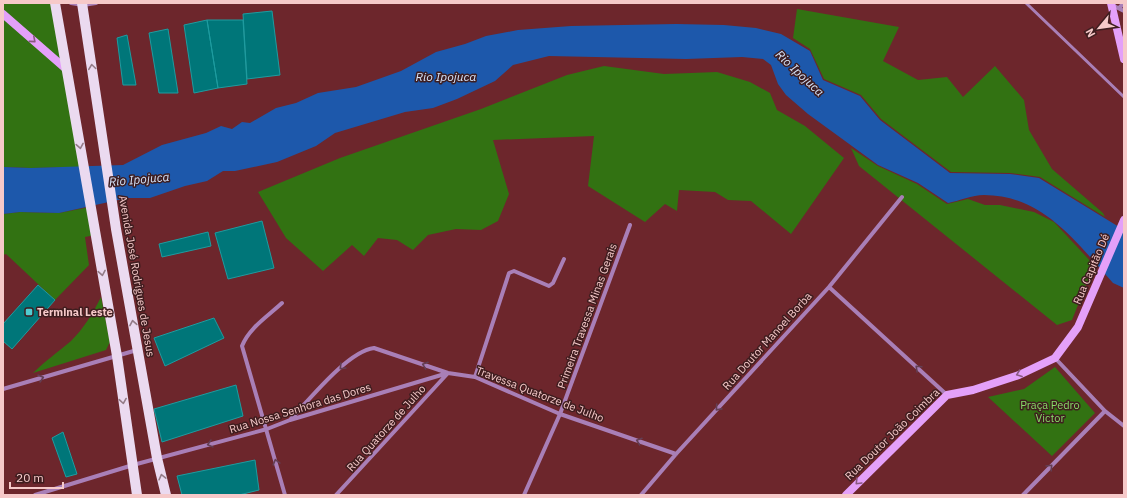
<svg xmlns="http://www.w3.org/2000/svg" width="1127" height="498" font-family="'IBM Plex Sans',sans-serif">
<style>
.green{fill:#327212}
.water{fill:#1d58ab}
.building{fill:#007679;stroke:#1e9ca0}
.lines{fill:none;stroke-linecap:round;stroke-linejoin:round}
.lane{stroke:#a97fb7;stroke-width:3}
.street{stroke:#a97fb7;stroke-width:4}
.secondary{stroke:#e4a0f9;stroke-width:8}
.primary{stroke:#ebdaf0;stroke-width:10}
.oneway{stroke:#895881}
.oneway2{stroke:#947c88}
.oneway3{stroke:#633f54}
.poi-dot{fill:#52ccd0;stroke:#3e1d1f;stroke-width:1.5}
.labels{text-anchor:middle;dominant-baseline:central;stroke-width:3;stroke-linejoin:round;paint-order:stroke}
.street-label{font-size:11px;fill:#f6c9c9;stroke:#3e1d1f}
.poi-label{font-size:11px;font-weight:bold;fill:#f6c9c9;stroke:#3e1d1f;text-anchor:start}
.park-label{font-size:11px;fill:#87dd67;stroke:#3e1d1f}
.water-label{font-size:12px;font-style:italic;fill:#d5e4fb;stroke:#3e1d1f}
</style>
<rect width="100%" height="100%" fill="#6d262c"/>
<path class="green" d="M3,3h50l10,62 -60,-52z
M797,9l102,18 -16,34 35,19 29,-3 16,20 32,-31 29,34 5,30 23,39 51,44 2,4 -65,-40 -30,-4 -59,-1 -70,-53 -20,-24 -37,-16 -14,-30 -17,-11z
M3,18l62,53 18,96 -52,1 -28,-1z
M604,66l60,8 53,-2 33,10 20,11 7,17 28,16 39,32 -53,76 -40,-33 -23,-1 -13,-8 -36,-2 -2,21 -12,-7 -20,18 -57,-36 6,-50 -101,4 16,54 -11,27 -17,9 -25,-1 -28,6 -15,15 -16,-10 -19,-2 -14,18 -12,-11 -29,26 -37,-33 -28,-46 82,-34 141,-49 86,-34z
M851,148l27,18 39,18 30,20 21,-5 17,6h15l34,7 20,10 40,43 -22,55 -15,5 -198,-159z
M90,207l5,28 -10,2 4,28 -34,35 -49,-46 -3,1v-41l17,-2 39,1z
M101,297l9,45 -4,8 -73,23c12,-12 25,-21 38,-32 13,-13 22,-28 30,-44z
M1055,367l40,46 -43,43 -64,-59 36,-8z"/>
<path class="water" d="M676,24l48,1 32,3 25,6 29,17 13,29 37,16 20,24 70,53 60,1 29,4 85,52v58l-11,-5c-36,-40 -70,-88 -129,-88 -12,0 -25,6 -36,8l-30,-20 -40,-18 -70,-51 -22,-19 -8,-11 -7,-19 -8,-6 -21,-2 -56,2 -137,-3 -36,9 -18,16 -38,18 -24,9 -28,4 -70,21 -19,13 -39,16 -42,9h-12l-16,10 -22,5 -35,12h-23l-68,15 -39,-1 -17,2v-47l28,1 92,-3 39,-20 44,-12 15,-7 11,3 10,-7 8,1 26,-15 20,-5 22,-10 38,-6 45,-16 35,-19 29,-8 21,-8 32,-6 53,-4z"/>
<path class="building" d="M272,11l8,64 -33,4 -4,-65z
M207,20l11,68 -24,5 -10,-68z
M207,20h36l4,64 -29,4z
M168,29l10,64h-19l-10,-60z
M127,35l9,50h-13l-6,-47z
M262,221l12,47 -46,11 -13,-46z
M208,232l3,14 -49,11 -3,-13z
M38,285l17,15 -43,49 -9,-8v-17z
M214,318l10,20 -59,28 -11,-28z
M236,385l7,31 -81,26 -8,-33z
M63,432l14,42 -11,3 -14,-39z
M255,460l4,30 -20,5h-57l-5,-19z"/>
<g class="lines">
<path class="lane" d="M1026,3l98,94"/>
<path class="street" d="M71,3l12,2 13,-2
M1112,5l12,6
M1119,8l5,-5
M829,287l118,108
M282,303c-14,13 -33,25 -40,43l43,149
M1055,358l50,53 19,15
M475,377l34,-104 5,-2 35,15 4,-3 11,-24
M3,389l134,-39
M290,420c19,-20 58,-69 84,-72l74,25 27,4 85,37 116,40
M35,495l98,-30 134,-36 23,-9 158,-47
M336,495l112,-122
M524,495l36,-81 70,-189
M641,495l35,-41 153,-167 73,-90
M1023,495l82,-84"/>
<path class="secondary" d="M1111,3l13,56
M3,14l63,55
M846,495l101,-100 26,-5 46,-15 36,-17 23,-31 46,-107"/>
<path class="primary" d="M55,3l62,353 20,139
M82,3l34,226 41,229 9,37"/>
</g>
<defs><path id="oneway-chevron" d="M-2-3.5L2.5 0L-2 3.5" fill="none" stroke-width="1.6" stroke-linecap="round" stroke-linejoin="round"/></defs>
<g class="oneway">
<use href="#oneway-chevron" transform="translate(33 40) rotate(41)"/>
<use href="#oneway-chevron" transform="translate(1019 374) rotate(160)"/>
<use href="#oneway-chevron" transform="translate(858 482) rotate(135)"/>
</g>
<g class="oneway2">
<use href="#oneway-chevron" transform="translate(92 67) rotate(-98)"/>
<use href="#oneway-chevron" transform="translate(80 146) rotate(80)"/>
<use href="#oneway-chevron" transform="translate(102 273) rotate(80)"/>
<use href="#oneway-chevron" transform="translate(133 323) rotate(-100)"/>
<use href="#oneway-chevron" transform="translate(123 401) rotate(81)"/>
<use href="#oneway-chevron" transform="translate(162 477) rotate(-104)"/>
</g>
<g class="oneway3">
<use href="#oneway-chevron" transform="translate(425 365) rotate(-161)"/>
<use href="#oneway-chevron" transform="translate(342 367) rotate(135)"/>
<use href="#oneway-chevron" transform="translate(918 368) rotate(-137)"/>
<use href="#oneway-chevron" transform="translate(41 378) rotate(-16)"/>
<use href="#oneway-chevron" transform="translate(718 408) rotate(132)"/>
<use href="#oneway-chevron" transform="translate(639 441) rotate(-161)"/>
<use href="#oneway-chevron" transform="translate(210 444) rotate(165)"/>
<use href="#oneway-chevron" transform="translate(276 462) rotate(-105)"/>
<use href="#oneway-chevron" transform="translate(1050 467) rotate(-46)"/>
</g>
<rect class="poi-dot" x="25" y="308" width="8" height="8" rx="2"/>
<g class="labels">
<g class="street-label">
<text transform="translate(1091 269) rotate(-67)">Rua Capitão Dé</text>
<text transform="translate(137 276) rotate(80)">Avenida José Rodrigues de Jesus</text>
<text transform="translate(587 316) rotate(-70)">Primeira Travessa Minas Gerais</text>
<text transform="translate(767 341) rotate(-48)">Rua Doutor Manoel Borba</text>
<text transform="translate(540 394) rotate(21)">Travessa Quatorze de Julho</text>
<text transform="translate(300 408) rotate(-17)">Rua Nossa Senhora das Dores</text>
<text transform="translate(386 428) rotate(-48)">Rua Quatorze de Julho</text>
<text transform="translate(892 434) rotate(-44)">Rua Doutor João Coimbra</text>
</g>
<g class="poi-label">
<text x="37" y="312">Terminal Leste</text>
</g>
<g class="park-label">
<text x="1050" y="405">Praça Pedro<tspan x="1050" dy="13">Victor</tspan></text>
</g>
<g class="water-label">
<text transform="translate(800 73) rotate(43)">Rio Ipojuca</text>
<text x="446" y="76">Rio Ipojuca</text>
<text transform="translate(139 179) rotate(-5)">Rio Ipojuca</text>
</g>
</g>
<rect width="1127" height="498" fill="none" stroke="#f6c9c9" stroke-width="8"/>
<g transform="translate(1099 28) rotate(241)" stroke="#3e1d1f" stroke-width="3" paint-order="stroke">
<path d="M0-3L7 15L0 10L-7 15Z" fill="#f6c9c9"/>
<text y="-6" font-size="11" font-weight="bold" text-anchor="middle" fill="#f6c9c9">N</text>
</g>
<path d="M10 482v6h53v-6" fill="none" stroke="#f6c9c9" stroke-width="2"/>
<text x="16" y="482" font-size="12" fill="#f6c9c9" stroke="#3e1d1f" stroke-width="3" paint-order="stroke">20 m</text>
</svg>
